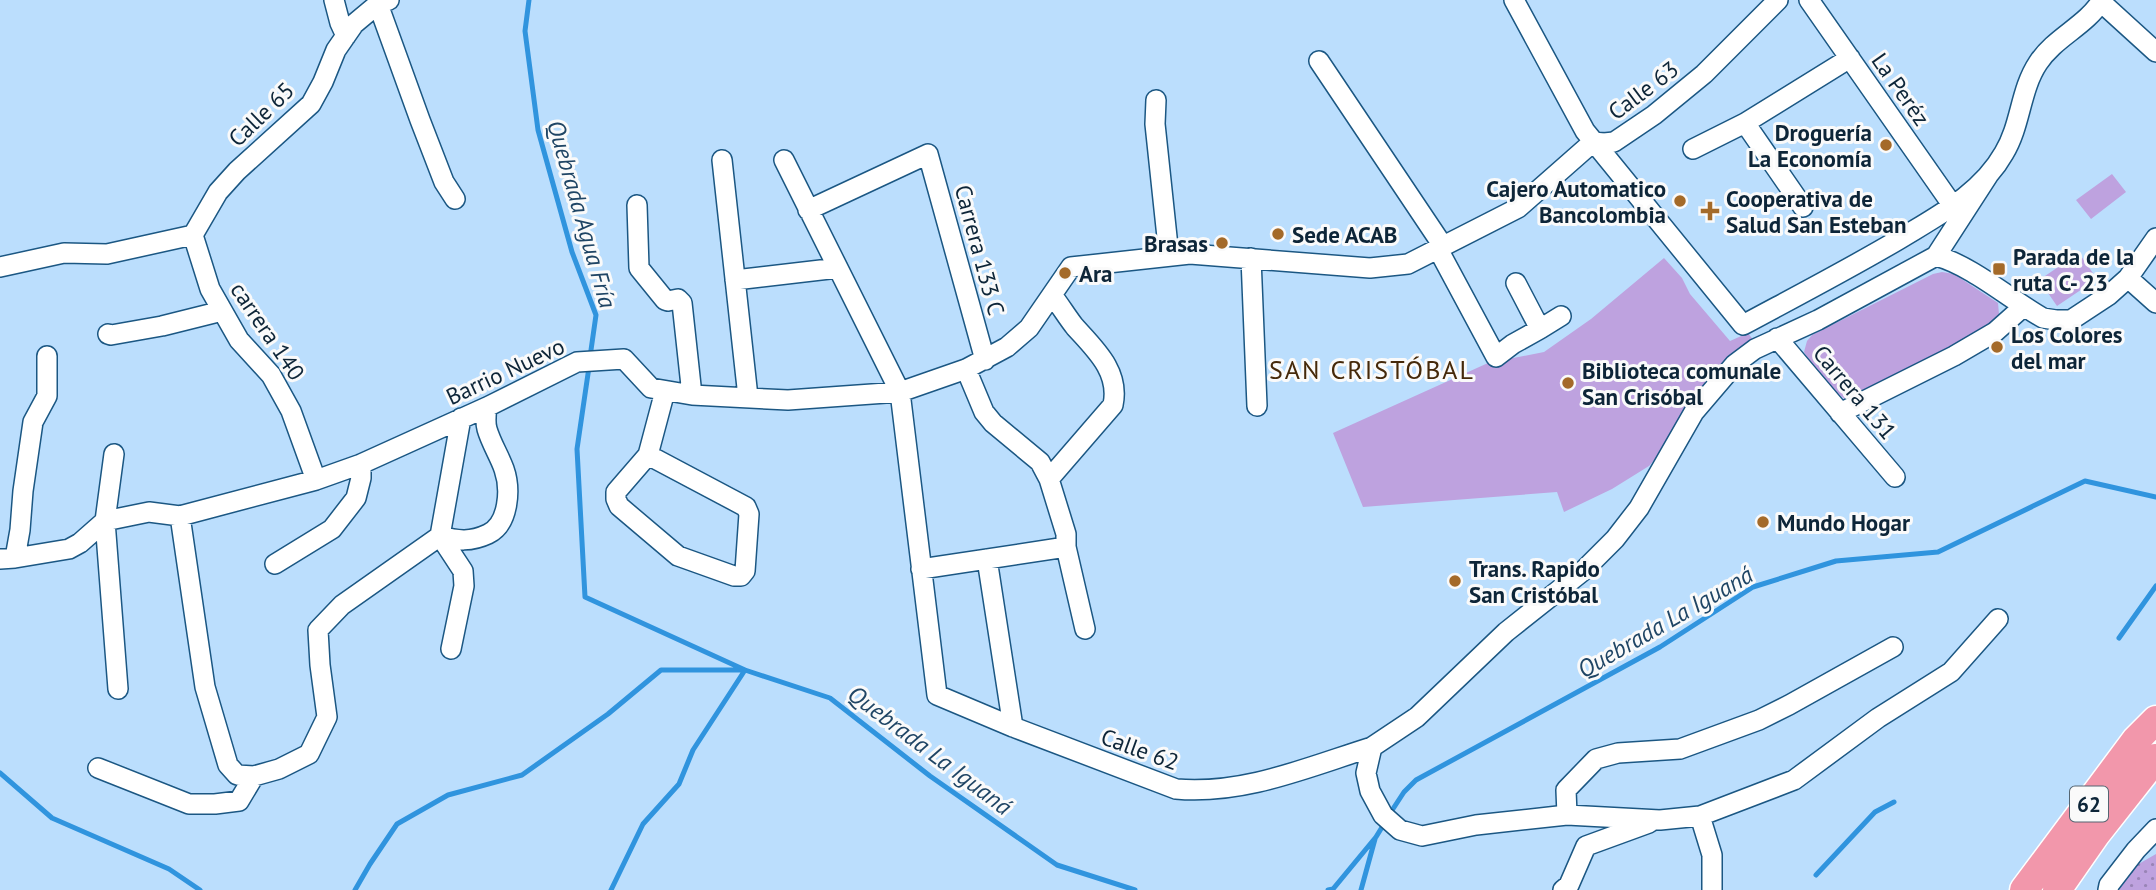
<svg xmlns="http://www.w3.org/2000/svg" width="2156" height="890" font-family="'PT Sans',sans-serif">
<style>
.grass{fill:url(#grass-dots)}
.park{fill:#bea2df}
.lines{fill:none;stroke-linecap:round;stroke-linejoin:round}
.stream{stroke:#3094de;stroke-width:5}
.minor-casing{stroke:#1b5783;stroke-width:22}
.highway-casing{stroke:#fff;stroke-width:31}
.minor{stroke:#fff;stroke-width:19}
.highway{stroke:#f297ab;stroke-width:28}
.poi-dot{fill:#a46a29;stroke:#fafafa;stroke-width:2.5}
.labels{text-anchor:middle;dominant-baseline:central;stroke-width:6;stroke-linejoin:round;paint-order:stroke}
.shield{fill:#fafafa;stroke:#546572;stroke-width:2}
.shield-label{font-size:21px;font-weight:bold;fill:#0d2538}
.street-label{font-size:23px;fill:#0d2538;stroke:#fafafa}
.poi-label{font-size:23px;font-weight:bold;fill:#0d2538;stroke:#fafafa;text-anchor:start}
.water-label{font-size:24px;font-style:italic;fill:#1f4565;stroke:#fafafa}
.quarter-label{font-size:26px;letter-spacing:2px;fill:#45290a;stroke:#fafafa}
</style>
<defs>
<pattern id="grass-dots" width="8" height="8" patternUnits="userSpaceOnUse" patternTransform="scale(1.75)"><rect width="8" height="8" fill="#bea2df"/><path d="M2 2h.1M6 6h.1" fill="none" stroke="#9984b6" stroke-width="1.8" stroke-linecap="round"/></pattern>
</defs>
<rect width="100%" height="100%" fill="#bbdefd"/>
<path class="grass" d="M2156,854v36h-37l16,-24z"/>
<path class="park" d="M2112,174l14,18 -35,27 -15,-19z
M2079,253l18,26 -40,27 -18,-26z
M1664,258l18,20 8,16 40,47 18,-8 14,19 -69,64 -44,50 -37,23 -48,23 -7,-20 -194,15 -30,-74 155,-70 56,-11 47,-33z
M1942,272l12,2 44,29 1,11 -2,11 -144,81c-20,-16 -37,-32 -49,-54l3,-11 5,-6 121,-61z"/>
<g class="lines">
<path class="stream" d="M529,0l-4,31 13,99 34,122 24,63 -6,42
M589,367l-12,82 8,148 160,73 -52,80 -14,34 -36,40 -32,66
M2119,638l37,-52
M0,773l52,45 117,51 31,21
M1389,815l15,-23 12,-12 244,-133 93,-60 83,-26 102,-9 147,-71 71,16
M1816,875l59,-63 19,-10
M355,890l15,-26 27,-40 51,-29 74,-20 86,-61 53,-44h84l85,28 100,78 127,89 78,25
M1328,890l5,-1 43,-52 8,-13
M1361,890l14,-51"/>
<g class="minor-casing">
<path id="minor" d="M334,0l6,23 6,13
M1514,0l71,131 158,194c52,-28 104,-55 155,-85 39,-24 83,-46 106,-87 17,-28 16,-63 34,-90 17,-26 48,-37 64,-63
M1809,0l144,206
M2101,2l55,50
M378,4l42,116 24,62 11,17
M1319,61l120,179 -1,9 58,108 17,-13 27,-15 -24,-46
M1156,100l-1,24 14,132
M1745,123l58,84
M1593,142l11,1 10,-1 40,-27 50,-41 74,-74
M1693,149l52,-26 105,-65
M722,160l26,237
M784,160l116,232 37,303 76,32 163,62c68,6 132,-22 196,-42
M1989,174l-53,82 -118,64 -63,29 -20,15 -41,48 -55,96 -24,31 -32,32 -77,61 -89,85 -45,30 -6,26 4,18 13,24 17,15 22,6 54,-11 91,-10 93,5 40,-4 94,-36 84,-62 73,-46 47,-53
M637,205l2,63 26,32 3,1 10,-2 4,4 10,92
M808,210l120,-56 57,206
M193,235l25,-43 19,-21 74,-67 12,-22 13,-32 18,-26 24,-20 11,-4
M1936,256c35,9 75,44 107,62l13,2h15l38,-25 19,-17 28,-40
M1251,258l6,148
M0,267l64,-14 43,1 86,-19 17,54 29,51 32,35 20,36 25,69
M2128,278l28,25
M735,280l103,-12
M1540,329l21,-13
M108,334l3,1 51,-9 60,-15
M1777,338l118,139
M966,369l18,43 9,11 47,39 9,17 17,55v13l19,82
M1840,413l114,-57 41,-24 28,-25
M114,454l-9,67 13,168
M648,455l98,52 3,7 -4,57 -4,5h-7l-56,-20 -59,-50 -3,-7v-7l32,-37 17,-64
M1049,479l64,-74c7,-33 -17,-55 -38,-78 -8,-10 -15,-22 -23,-32
M180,516l25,171 23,78 9,10 17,1 25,-7 30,-15 18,-37 -7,-52 -2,-35 24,-25 98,-69 21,-118
M440,536c18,5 31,6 48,-2 21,-10 23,-45 16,-65 -5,-14 -13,-26 -17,-40 -2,-7 -1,-15 0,-22
M440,536l23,35 1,15 -13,63
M15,558l5,-28 3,-39 10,-69 14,-26v-40
M0,559l15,-1 54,-9 11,-6 25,-22 44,-9 31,4 136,-36 45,-16 126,-57 90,-45 47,-3 27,29 41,7 96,5 112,-8 66,-23 41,-22 22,-19 42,-61 119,-13 180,14 38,-4 110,-56 75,-66
M987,559l26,168
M275,564l57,-35 24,-31 5,-20v-14
M921,569l145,-22
M98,768l91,36h26l24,-3 15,-25
M1567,815l-1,-25 30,-31 22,-6 62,-4 79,-29 30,-15 104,-58
M1700,816l12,39v35
M1563,890l6,-5 17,-39 63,-23
M2108,890l1,-5 27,-35 20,-21"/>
</g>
<g class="highway-casing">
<path id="highway" d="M2024,890l112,-150 20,-20
M2057,890l39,-56 60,-76"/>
</g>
<use href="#minor" class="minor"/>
<use href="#highway" class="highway"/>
</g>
<g class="poi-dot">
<circle cx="1886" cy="145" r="7"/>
<circle cx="1680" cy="201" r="7"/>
<path d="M1706.5 200.5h7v7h7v7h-7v7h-7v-7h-7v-7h7z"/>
<circle cx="1278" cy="234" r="7"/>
<circle cx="1222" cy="243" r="7"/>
<rect x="1992" y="262" width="14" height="14" rx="3.5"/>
<circle cx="1065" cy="273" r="7"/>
<circle cx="1997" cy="347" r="7"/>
<circle cx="1568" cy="383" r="7"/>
<circle cx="1763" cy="522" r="7"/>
<circle cx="1455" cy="581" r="7"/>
</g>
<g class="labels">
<rect class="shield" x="2070" y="786.5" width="38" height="35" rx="5"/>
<g class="shield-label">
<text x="2089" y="804">62</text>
</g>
<g class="street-label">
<text transform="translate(1901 89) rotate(55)">La Peréz</text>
<text transform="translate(1643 90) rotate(-37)">Calle 63</text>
<text transform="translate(261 114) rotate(-44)">Calle 65</text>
<text transform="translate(980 250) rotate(75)">Carrera 133 C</text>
<text transform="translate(268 331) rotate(56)">carrera 140</text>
<text transform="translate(505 371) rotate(-25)">Barrio Nuevo</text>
<text transform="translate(1855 392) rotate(50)">Carrera 131</text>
<text transform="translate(1140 749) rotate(20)">Calle 62</text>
</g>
<g class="poi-label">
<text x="1872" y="132" text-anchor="end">Droguería<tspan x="1872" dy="26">La Economía</tspan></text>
<text x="1666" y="188" text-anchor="end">Cajero Automatico<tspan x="1666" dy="26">Bancolombia</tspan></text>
<text x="1726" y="198">Cooperativa de<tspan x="1726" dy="26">Salud San Esteban</tspan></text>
<text x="1292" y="234">Sede ACAB</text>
<text x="1208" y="243" text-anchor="end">Brasas</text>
<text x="2013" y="256">Parada de la<tspan x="2013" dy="26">ruta C- 23</tspan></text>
<text x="1079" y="273">Ara</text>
<text x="2011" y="334">Los Colores<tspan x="2011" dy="26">del mar</tspan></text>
<text x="1582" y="370">Biblioteca comunale<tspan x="1582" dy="26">San Crisóbal</tspan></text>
<text x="1777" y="522">Mundo Hogar</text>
<text x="1469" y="568">Trans. Rapido<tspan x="1469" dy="26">San Cristóbal</tspan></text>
</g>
<g class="water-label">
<text transform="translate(582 214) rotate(74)">Quebrada Agua Fría</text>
<text transform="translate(1665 622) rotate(-30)">Quebrada La Iguaná</text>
<text transform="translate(930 750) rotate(37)">Quebrada La Iguaná</text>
</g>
<g class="quarter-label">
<text x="1372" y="369">SAN CRISTÓBAL</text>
</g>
</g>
</svg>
